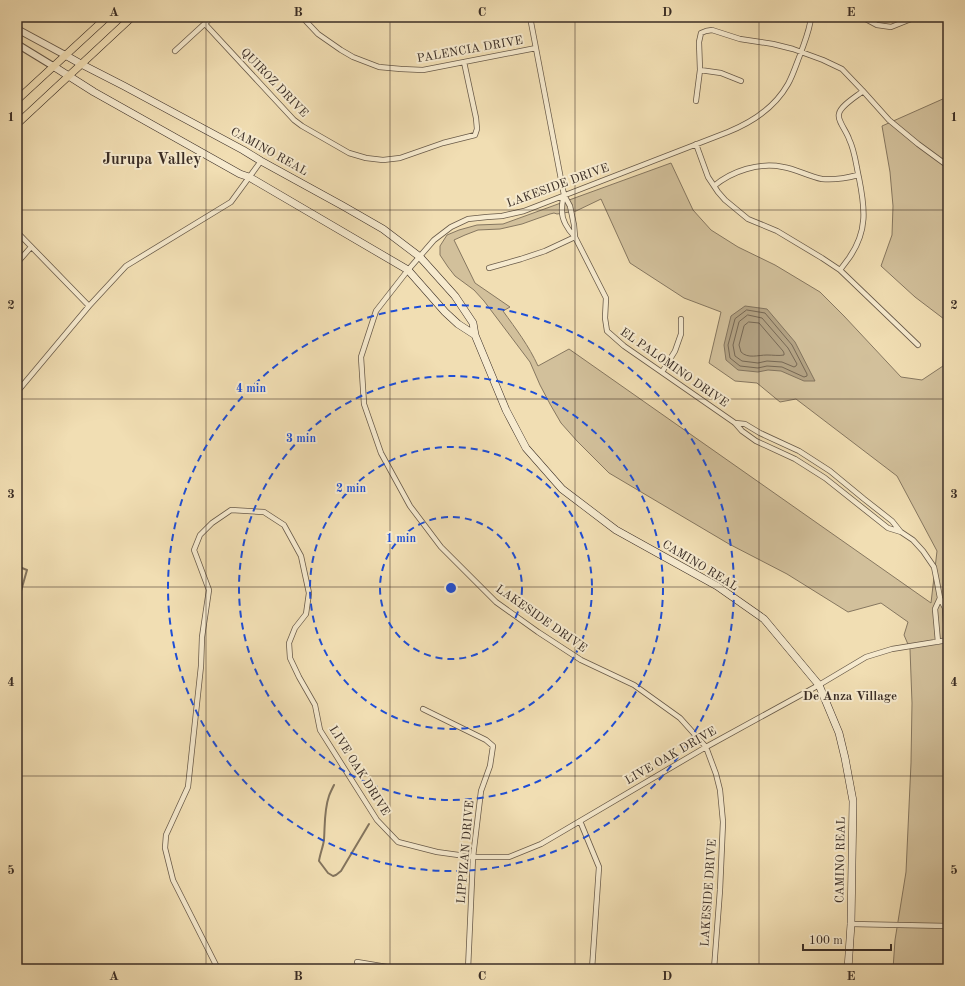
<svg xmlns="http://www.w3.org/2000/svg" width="965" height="986" font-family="'Old Standard TT',serif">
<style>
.green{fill:#d2c09b;stroke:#867760;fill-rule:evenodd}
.water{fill:#b3a283;stroke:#83745e}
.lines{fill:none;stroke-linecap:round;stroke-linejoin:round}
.shore{stroke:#776854;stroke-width:1}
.stream{stroke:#83745e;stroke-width:2}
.minor-casing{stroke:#685a49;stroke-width:6}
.tertiary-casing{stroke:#685a49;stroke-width:8}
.secondary-casing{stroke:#3b2e26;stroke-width:8}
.primary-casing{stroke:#3b2e26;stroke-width:8}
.minor{stroke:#f6eace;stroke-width:4.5}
.tertiary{stroke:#f6eace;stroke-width:6}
.secondary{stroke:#f6eace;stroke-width:7}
.primary{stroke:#f1deb3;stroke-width:7}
.grid{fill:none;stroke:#3b2e26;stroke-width:1;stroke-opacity:0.55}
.ring{fill:none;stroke:#1d4ed8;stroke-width:2;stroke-dasharray:7 5}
.labels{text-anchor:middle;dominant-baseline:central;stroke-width:4;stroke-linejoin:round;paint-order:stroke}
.street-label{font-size:12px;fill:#3b2e26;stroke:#f6eace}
.neighbourhood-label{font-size:13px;font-weight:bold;fill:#3b2e26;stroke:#f6eace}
.district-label{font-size:16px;font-weight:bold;fill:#3b2e26;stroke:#f6eace}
.centre{fill:#1d4ed8;stroke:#f6eace;stroke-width:2}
.ring-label{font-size:12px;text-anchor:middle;font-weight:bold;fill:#1d4ed8;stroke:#f6eace;stroke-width:4;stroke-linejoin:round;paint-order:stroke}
.neatline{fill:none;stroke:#3b2e26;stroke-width:1.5}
.grid-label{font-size:13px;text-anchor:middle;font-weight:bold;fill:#3b2e26}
</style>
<rect width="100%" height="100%" fill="#f1deb3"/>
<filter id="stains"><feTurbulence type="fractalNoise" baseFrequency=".005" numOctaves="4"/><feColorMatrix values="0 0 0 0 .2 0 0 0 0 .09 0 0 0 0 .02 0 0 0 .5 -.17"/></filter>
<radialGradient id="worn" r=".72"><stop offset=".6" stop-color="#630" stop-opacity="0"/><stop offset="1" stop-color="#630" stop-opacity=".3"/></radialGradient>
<path class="green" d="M948,88v881h-55l2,-29 11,-68 5,-109 1,-60 -2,-54 -6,-14 4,-13 -27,-19 -33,9 -61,-38 -58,-30 -120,-71 -32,-32 -16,-18 -11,-19 -10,-19 -10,-23 -46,-61 -10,-11 -19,-14 -7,-9 -8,-12v-9l7,-11 12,-5 18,-5 26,-1 168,-61 22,47 18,20 27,17 37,18 45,27 24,24 57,61 21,3 21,-14 1,-47 -29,-22 -34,-31 11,-31 1,-29 -3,-34 -8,-46 63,-28zM601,199l29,64 54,35 37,14 -12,51 26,18 22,2 23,19 16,-3 101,77 40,75 -6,52 -362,-254 -31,17c-9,-20 -22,-37 -35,-55l7,-4 -35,-24 -21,-43 11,-5 13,-5 22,-1 22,-5 28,-10 4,-1 3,1 19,-3z"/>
<path class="water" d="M745,306l22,3 28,33 20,39h-11l-23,-10 -13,-1 -10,2 -20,-2 -12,-10 -2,-15 7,-29z"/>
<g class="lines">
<path class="shore" d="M747,310l18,3 27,32 15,29v2l-3,1 -22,-10 -15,-1 -9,2 -18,-2 -10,-8 -2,-13 7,-26z
M748,315l14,3 26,30 9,16 -1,2 -2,1 -12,-5 -15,-1 -9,2 -16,-2 -7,-5 -2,-11 6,-23z
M749,322l10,1 24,28 1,2v2c-5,1 -11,0 -17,0 -9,0 -19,4 -26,-3l-2,-7 5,-19z"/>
<path class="stream" d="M17,566l10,4 -10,35
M334,785c-2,4 -4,8 -5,11 -5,14 -4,29 -5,44 -1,7 -4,14 -5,21l9,12 5,3 3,-1 5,-4 28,-47"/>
<g class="minor-casing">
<path id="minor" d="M302,17l16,17 23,16 12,7 26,10 22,2 22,1 113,-22
M530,17l34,178 6,11 4,19 1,12c-7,-7 -14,-18 -13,-29 0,-4 1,-9 2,-13
M862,17l15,8 14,2 20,-8 2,-2
M205,24l89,96 8,6 47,27 17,5 17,2 17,-2 43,-15 32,-8 2,-6 -1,-11 -12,-56
M175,51l37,-34
M700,70l21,3 20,8
M696,101l4,-31 -1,-28 2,-9 5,-2 6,-1 28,9 33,5 20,5 30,11 19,9 21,22 26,29 29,24 30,22
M696,144l12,33 10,15 7,8 23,19 29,12 45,27 18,12 78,75
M714,186c18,-15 45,-24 69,-19 13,2 25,9 39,12 12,1 25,-1 36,-4
M17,232l72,74
M17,263l14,-16
M489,268l32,-9 24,-8 30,-14 31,61 -1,20 2,13 17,15 111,77 7,8 14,10 39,18 30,19 63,50 13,4 12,8 10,11 11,16 3,15 3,16
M840,270c3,-4 6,-8 9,-12 19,-27 16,-50 10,-80 -3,-13 -4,-27 -10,-39 -2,-7 -12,-19 -10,-25 1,-8 18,-18 24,-23
M662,372l13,-21 6,-17v-15
M17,392l72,-86 37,-40 105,-64 30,-41
M735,423l10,1 15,9 39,18 31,20 34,28 28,22 8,10
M938,642l-3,-33 5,-11 5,10 2,32
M423,709l63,31 7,6 -3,20 -9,25 -8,66 -5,112
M580,821l19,46 -7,102
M851,924l97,2
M357,962l42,7
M218,969l-45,-89 -8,-32 1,-13 22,-48 13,-121 1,-29 7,-47 -15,-40 6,-15 12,-12 19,-13 33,2 20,13 17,31 8,37 -3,21 -11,14 -6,15 1,15 9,19 16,28 5,25 57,90 21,22 39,10 36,5h36l32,-13 165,-97 113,-62 47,-28 26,-8 56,-9
M714,969l6,-79 3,-68 -3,-32 -4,-16 -10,-27 -26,-29 -46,-33 -53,-25 -43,-28 -42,-30 -55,-55 -31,-41 -29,-53 -17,-49 -3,-47 15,-46 32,-41 26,-30 17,-13 17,-8 19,-2 15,-1 22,-5 204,-79c25,-10 47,-25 60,-48 5,-9 8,-19 12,-29 4,-12 10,-25 11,-38"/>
</g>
<g class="tertiary-casing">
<path id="tertiary" d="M17,29l48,26
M17,44l36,22"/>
</g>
<g class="secondary-casing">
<path id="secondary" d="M65,55l16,9 43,22 119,64 18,11 82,45 40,23 37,28 35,39 18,27 2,12 31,75 20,38 36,41 54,41 101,56 47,33 55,66 20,48 6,25 8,43 -2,123 -3,45
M53,66l41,26 146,82 9,3 159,93 37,42 13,12 17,11"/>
</g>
<g class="primary-casing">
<path id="primary" d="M17,100l90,-83
M17,124l115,-107"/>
</g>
<use href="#minor" class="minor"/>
<use href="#tertiary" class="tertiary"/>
<use href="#secondary" class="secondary"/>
<use href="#primary" class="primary"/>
</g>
<path class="grid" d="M206,17v952M390,17v952M575,17v952M759,17v952M17,210h931M17,399h931M17,587h931M17,776h931"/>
<g class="ring">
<circle cx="451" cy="588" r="71"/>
<circle cx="451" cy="588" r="141"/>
<circle cx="451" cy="588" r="212"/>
<circle cx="451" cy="588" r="283"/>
</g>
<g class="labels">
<g class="street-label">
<text transform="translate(470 50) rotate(-10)">PALENCIA DRIVE</text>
<text transform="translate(274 83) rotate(46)">QUIROZ DRIVE</text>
<text transform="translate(269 152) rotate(29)">CAMINO REAL</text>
<text transform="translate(558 186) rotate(-20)">LAKESIDE DRIVE</text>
<text transform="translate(674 368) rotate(35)">EL PALOMINO DRIVE</text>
<text transform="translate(700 566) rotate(31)">CAMINO REAL</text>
<text transform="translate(541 619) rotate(35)">LAKESIDE DRIVE</text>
<text transform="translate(671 756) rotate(-30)">LIVE OAK DRIVE</text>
<text transform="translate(359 771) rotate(58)">LIVE OAK DRIVE</text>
<text transform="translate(466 852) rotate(-85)">LIPPIZAN DRIVE</text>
<text transform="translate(841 860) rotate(-89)">CAMINO REAL</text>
<text transform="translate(709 893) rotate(-86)">LAKESIDE DRIVE</text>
</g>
<g class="neighbourhood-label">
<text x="850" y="696">De Anza Village</text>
</g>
<g class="district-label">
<text x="152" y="160">Jurupa Valley</text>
</g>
</g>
<circle cx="451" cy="588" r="6" class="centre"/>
<g class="ring-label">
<text x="251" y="392">4 min</text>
<text x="301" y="442">3 min</text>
<text x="351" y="492">2 min</text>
<text x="401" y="542">1 min</text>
</g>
<rect width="965" height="986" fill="none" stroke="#f1deb3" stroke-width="44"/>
<path d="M803 944v6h88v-6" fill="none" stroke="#3b2e26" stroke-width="2"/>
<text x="809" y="944" font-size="12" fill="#3b2e26" stroke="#f6eace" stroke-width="3" paint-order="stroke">100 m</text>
<rect x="22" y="22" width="921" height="942" class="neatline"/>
<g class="grid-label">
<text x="114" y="16">A</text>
<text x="298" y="16">B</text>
<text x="482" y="16">C</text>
<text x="667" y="16">D</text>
<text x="851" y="16">E</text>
<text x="11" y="121">1</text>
<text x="954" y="121">1</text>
<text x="11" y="309">2</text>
<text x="954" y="309">2</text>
<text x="11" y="498">3</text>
<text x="954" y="498">3</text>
<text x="11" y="686">4</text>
<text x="954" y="686">4</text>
<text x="11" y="874">5</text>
<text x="954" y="874">5</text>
<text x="114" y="980">A</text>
<text x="298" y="980">B</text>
<text x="482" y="980">C</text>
<text x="667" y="980">D</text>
<text x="851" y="980">E</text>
</g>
<rect width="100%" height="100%" filter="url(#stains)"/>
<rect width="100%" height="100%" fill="url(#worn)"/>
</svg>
